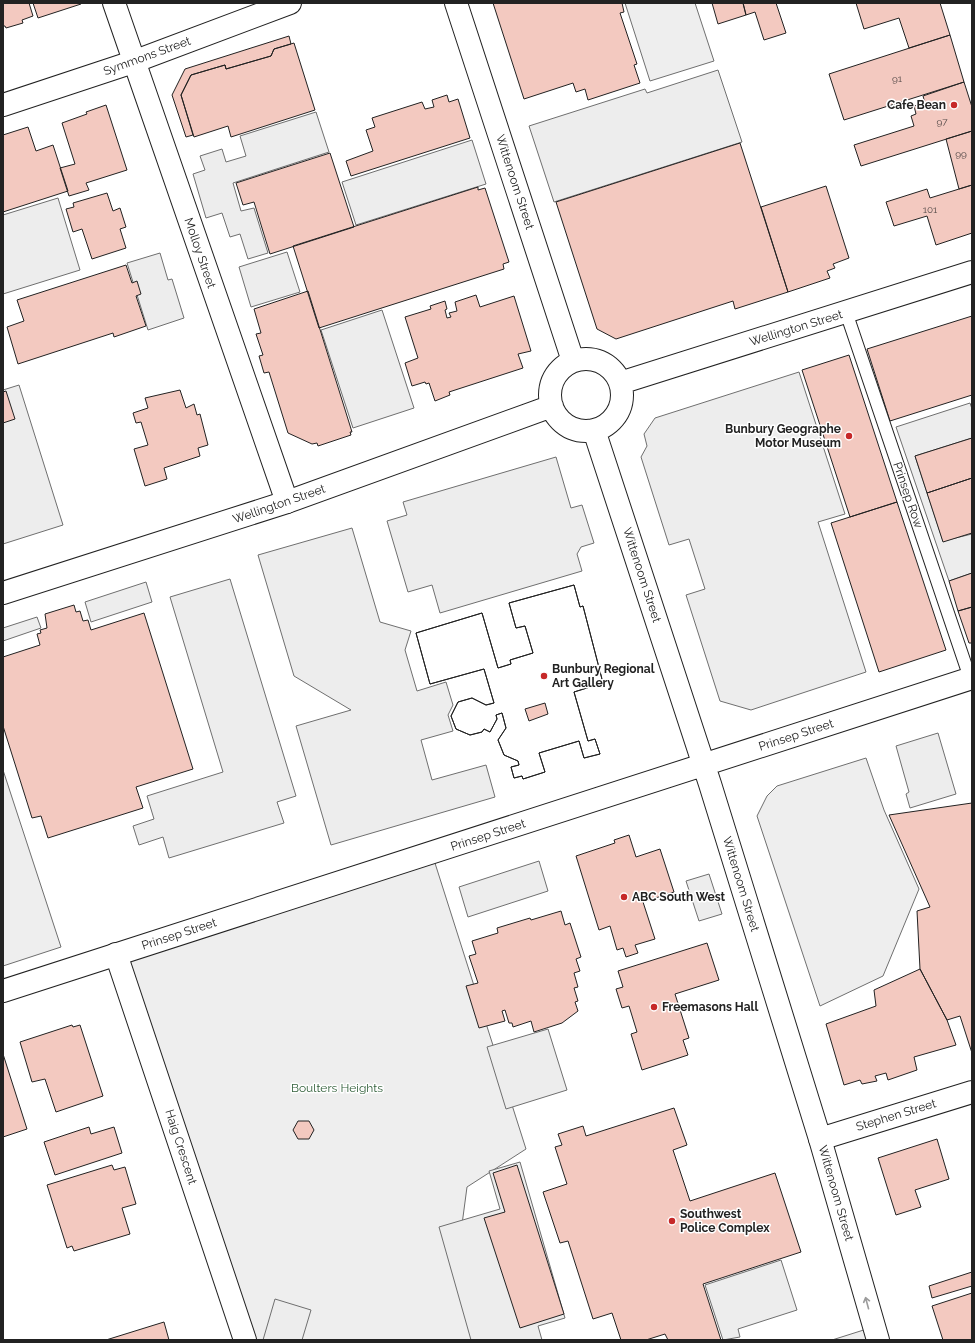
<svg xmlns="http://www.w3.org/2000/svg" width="975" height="1343" font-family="Raleway,sans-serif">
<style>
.green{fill:#eee;stroke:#6f6f6f}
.parking{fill:#ededed;stroke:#6f6f6f}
.building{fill:#f3c9c0;stroke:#222;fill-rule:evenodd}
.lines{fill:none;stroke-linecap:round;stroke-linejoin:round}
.lane-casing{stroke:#222;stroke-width:14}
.street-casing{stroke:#222;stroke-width:24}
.secondary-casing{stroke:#222;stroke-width:24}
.lane{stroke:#fff;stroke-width:12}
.street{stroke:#fff;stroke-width:22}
.secondary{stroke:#fff;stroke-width:22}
.oneway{stroke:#9c9c9c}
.poi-dot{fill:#c62828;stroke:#fff;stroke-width:1.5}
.labels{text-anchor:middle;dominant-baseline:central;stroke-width:3;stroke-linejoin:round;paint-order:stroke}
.number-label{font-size:10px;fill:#564c4a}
.street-label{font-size:12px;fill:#222;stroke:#fff}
.poi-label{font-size:12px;font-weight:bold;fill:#222;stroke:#fff;text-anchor:start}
.park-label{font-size:12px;fill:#2f5e38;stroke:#fff}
</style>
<rect width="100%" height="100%" fill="#fff"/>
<path class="green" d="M625,3h70l19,58 -64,20z
M866,758l18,52 35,79 -36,87 -63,30 -63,-190 10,-20 10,-10z
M3,770l58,177 -58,19z
M434,860l92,289 -59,38 -10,75 27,78h-239l-118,-384z
M870,1328l4,12h-42z"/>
<path class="parking" d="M718,70l24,72 -188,60 -25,-76 116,-37 2,4z
M316,112l13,40 -96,31 8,28 13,-3 14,45 -20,6 -8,-25 -10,3 -8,-24 -16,5 -13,-44 12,-4 -5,-14 22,-7 4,13 20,-6 -6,-20z
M472,140l14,44 -130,41 -14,-43z
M58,198l22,72 -77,24v-79z
M287,252l13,40 -49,15 -12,-40z
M160,253l8,27 4,-1 12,39 -36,12 -21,-67z
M382,310l32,98 -61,20 -32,-98z
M799,372l46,142 -27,8 48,150 -115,38 -31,-9 -34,-106 19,-6 -16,-50 -20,6 -28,-88 6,-11 -3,-12 11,-16z
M19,385l44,140 -60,19v-154z
M970,403l2,6v29l-57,18 28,85 29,-7v39l-23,8 -53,-154z
M556,457l15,51 11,-3 12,38 -13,4 -4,7 5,17 -142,42 -8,-28 -24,7 -21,-71 20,-6 -4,-13z
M352,528l28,94 31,9 -6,19 12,41 29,-9 7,23 -5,10 5,16 -32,9 11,40 54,-15 9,32 -164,48 -35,-119 55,-16 -57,-34 -36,-121z
M230,579l66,217 -19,6 7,21 -115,35 -6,-21 -24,8 -6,-19 21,-7 -7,-23 76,-24 -53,-175z
M146,582l6,20 -61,20 -6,-20z
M37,617l4,11 -38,13v-13z
M938,733l18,61 -46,14 -4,-14 3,-2 -13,-46z
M539,861l9,30 -80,26 -9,-30z
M709,874l13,40 -23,7 -13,-40z
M548,1029l19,61 -61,19 -19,-62z
M520,1162l45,156 -27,8 4,14h-71l-32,-113 61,-18 -11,-38z
M781,1260l16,50 -59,19 2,8 -17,3 -18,-55z
M275,1299l36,11 -9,30h-39z"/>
<path class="building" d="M3,3h26l4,13 -11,4 1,3 -17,5 -1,-2h-2z
M33,3h48v1l-43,14z
M493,3h129l2,9 -4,1 17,51 -3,1 6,18 -52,17 -3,-11 -9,3 -3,-9 -49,16z
M712,3h31l3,12 -28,9z
M743,3h33l10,30 -22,7 -9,-28 -9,3z
M856,3h84l10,32 -41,13 -10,-30 -35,11z
M950,35l14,47 -120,38 -15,-46z
M289,36l2,8 -17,5 -3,7 -45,13 -1,-4 -34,10 -10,20 12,40 -7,2 -14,-42 13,-26z
M294,43l21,67 -84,27 -3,-11 -34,11 -13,-42 10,-20 34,-10 1,4 45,-13 3,-7z
M964,82l8,25v24l-111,35 -7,-21 60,-19 -3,-10 5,-2 -2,-8 11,-3 -2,-7z
M447,95l2,7 9,-3 12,39 -119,38 -5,-15 27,-10 -7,-21 9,-3 -3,-9 50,-16 3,7 9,-2 -2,-7z
M106,105l21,65 -41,13 3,7 -20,6 -9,-28 15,-4 -13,-41 25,-9 -1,-2z
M28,127l8,24 17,-6 15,46 -65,21v-77z
M972,131v54l-13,4 -13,-50z
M740,143l48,149 -53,17 -2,-8 -117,38 -19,-10 -41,-127z
M330,153l24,74 -84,27 -16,-52 -11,3 -7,-22z
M972,185v48l-36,12 -9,-29 -33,10 -8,-24 41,-13 3,9z
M826,186l23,72 -16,6 2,4 -8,3 3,7 -42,14 -27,-85z
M478,187v3l7,-2 24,74 -6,2 1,5 -185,59 -26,-82z
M107,193l6,18 7,-3 6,19 -6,2 6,19 -34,11 -10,-30 -9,3 -7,-23 8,-2 -1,-4z
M126,265l6,18 5,-2 4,13 -5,2 10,30 -32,11 -1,-4 -95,31 -11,-37 17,-6 -7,-21z
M308,291l44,141h-2l1,3 -33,11 -1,-3 -5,1 -24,-11 -19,-61 -5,1 -5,-17 4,-1 -7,-21 5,-1 -7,-24z
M476,295l4,12 34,-11 17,55 -13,3 5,14 -74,24 1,3 -15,6 -6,-18 -3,1 -1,-2 -13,4 -7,-23 13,-5 -13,-41 26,-8 -1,-3 15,-5 2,8 -2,1 2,8 4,-1 -2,-4 8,-2 -2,-9z
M972,316v79l-82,26 -23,-72z
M849,355l48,147 -47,15 -48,-147z
M180,390l6,18 8,-4 3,11 3,-1 8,31 -10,3 2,8 -36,12 3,11 -22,7 -11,-37 14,-4 -7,-23 -5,1 -3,-10 15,-5 -3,-10z
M6,391l9,28 -12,4v-31z
M972,438v40l-45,15 -12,-37z
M972,478v55l-29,9 -16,-49z
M897,502l49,148 -67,22 -48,-149z
M972,573v34l-14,4 -9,-30z
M574,585l6,22 3,-1 20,77 -29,9 14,49 7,-2 5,15 -16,4 -5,-17 -40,12 6,19 -22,7 -1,-3 -8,2 -3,-11 8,-2 -1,-4 -14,-6 -6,-15 8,-12 -4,-15 -6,2 1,4 -7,13 -6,-3 -2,3 -12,3 -14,-6 -5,-13 7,-14 14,-4 14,7 8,-2 -10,-34 -54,15 -14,-51 66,-20 16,55 13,-4 -1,-4 23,-7 -8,-27 -9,2 -7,-25zM545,703l3,11 -19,7 -4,-12z
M574,585l6,22 3,-1 20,77 -29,9 14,49 7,-2 5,15 -16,4 -5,-17 -40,12 6,19 -22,7 -1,-3 -8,2 -3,-11 8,-2 -1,-4 -14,-6 -6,-15 8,-12 -4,-15 -6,2 1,4 -7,13 -6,-3 -2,3 -12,3 -14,-6 -5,-13 7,-14 14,-4 14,7 8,-2 -10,-34 -54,15 -14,-51 66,-20 16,55 13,-4 -1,-4 23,-7 -8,-27 -9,2 -7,-25z
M74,605l2,7 4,-1 3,10 5,-1 3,10 53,-17 49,156 -57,18 7,21 -95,30 -7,-22 -9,2 -29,-92v-69l37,-12 -3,-11 4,-1 -1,-3 7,-2 -2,-14z
M972,607v36h-3l-11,-32z
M972,803v250l-12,-37 -13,4 -27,-51 -3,-58 13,-4 -41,-92z
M629,835l7,22 24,-8 14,43 -31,10 12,37 -20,6 3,8 -12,4 -3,-9 -6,2 -7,-24 -11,4 -23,-74 39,-13 -1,-3z
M561,911l4,14 5,-2 11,34 -5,2 4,12 -6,2 4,14 -4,1 4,13 -3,1 3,9 -16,12 -28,9 -3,-11 -18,6 -1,-4h-3l-4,-13 -3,1 3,10 -26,7 -13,-42 12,-3 -9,-27 7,-2 -4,-13 26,-8 -1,-5 33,-10 1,2z
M707,943l12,37 -44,14 14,44 -6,2 5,15 -46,15 -11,-36 6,-2 -8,-26 -7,2 -6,-19 7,-2 -5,-16z
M920,969l27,51 9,25 -42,12 3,13 -29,10 -2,-7 -11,3 2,5 -15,3 -2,-4 -16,5 -18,-61 50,-18 -2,-16z
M72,1025l1,2 7,-2 23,71 -47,16 -11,-33 -13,3 -12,-40z
M3,1054l24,75 -24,8z
M674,1108l13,37 -14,5 17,51 85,-28 26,79 -98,32 18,56h-53l-3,-6 -19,6h-25l-9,-27 -19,6 -25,-78 -8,2 -17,-51 24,-8 -12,-37 7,-2 -4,-11 25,-8 3,10z
M298,1121h11l5,9 -5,9h-11l-5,-9z
M89,1127l2,7 23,-7 8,26 -67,22 -11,-33z
M937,1139l12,40 -34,11 6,17 -25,8 -18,-57z
M112,1165l2,5 11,-3 11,37 -14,4 8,26 -56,17 -2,-5 -5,2 -20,-63z
M517,1165l47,149 -44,14 -36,-110 21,-6 -12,-39z
M972,1272v14l-40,12 -3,-12z
M972,1293v47h-29l-11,-34z
M164,1322l5,18h-63z"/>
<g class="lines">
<g class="lane-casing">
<path id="lane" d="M846,312l124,366"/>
</g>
<g class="street-casing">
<path id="street" d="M114,3l173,499
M116,954l129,386
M820,1139l58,201"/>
</g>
<g class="secondary-casing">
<path id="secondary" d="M456,3l117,358
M3,105l130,-43 157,-59
M550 395a36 36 0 1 1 72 0a36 36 0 1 1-72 0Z
M620,383l352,-111
M594,430l116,354 110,355 152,-47
M3,593l284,-91 265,-96
M3,991l969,-313"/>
</g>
<use href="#lane" class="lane"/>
<use href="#street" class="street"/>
<use href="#secondary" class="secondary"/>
</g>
<defs><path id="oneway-shaft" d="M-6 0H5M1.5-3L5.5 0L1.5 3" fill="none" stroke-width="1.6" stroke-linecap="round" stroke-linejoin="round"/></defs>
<use class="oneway" href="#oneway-shaft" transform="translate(867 1303) rotate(-105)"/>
<g class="poi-dot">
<circle cx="954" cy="105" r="4"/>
<circle cx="849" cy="436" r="4"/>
<circle cx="544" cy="676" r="4"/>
<circle cx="624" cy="897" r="4"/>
<circle cx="654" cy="1007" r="4"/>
<circle cx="672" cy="1221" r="4"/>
</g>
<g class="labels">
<g class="number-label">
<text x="897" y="78">91</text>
<text x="942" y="121">97</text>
<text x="961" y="153">99</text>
<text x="930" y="209">101</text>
</g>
<g class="street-label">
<text transform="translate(147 56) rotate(-20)">Symmons Street</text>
<text transform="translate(515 182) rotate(72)">Wittenoom Street</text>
<text transform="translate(200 253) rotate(71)">Molloy Street</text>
<text transform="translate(796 328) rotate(-17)">Wellington Street</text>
<text transform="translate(908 495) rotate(71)">Prinsep Row</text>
<text transform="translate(279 504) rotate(-19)">Wellington Street</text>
<text transform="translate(642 575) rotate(72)">Wittenoom Street</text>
<text transform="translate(796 735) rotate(-18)">Prinsep Street</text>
<text transform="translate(488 835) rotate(-18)">Prinsep Street</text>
<text transform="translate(741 884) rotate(73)">Wittenoom Street</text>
<text transform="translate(179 934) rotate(-18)">Prinsep Street</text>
<text transform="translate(896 1115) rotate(-17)">Stephen Street</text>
<text transform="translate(181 1147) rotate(72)">Haig Crescent</text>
<text transform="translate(836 1193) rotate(74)">Wittenoom Street</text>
</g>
<g class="poi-label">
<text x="946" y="105" text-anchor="end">Cafe Bean</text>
<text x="841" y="429" text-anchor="end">Bunbury Geographe<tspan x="841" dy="14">Motor Museum</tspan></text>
<text x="552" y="669">Bunbury Regional<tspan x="552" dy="14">Art Gallery</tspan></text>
<text x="632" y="897">ABC South West</text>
<text x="662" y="1007">Freemasons Hall</text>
<text x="680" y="1214">Southwest<tspan x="680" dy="14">Police Complex</tspan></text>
</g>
<g class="park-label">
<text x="337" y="1088">Boulters Heights</text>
</g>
</g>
<rect width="975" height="1343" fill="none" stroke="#222222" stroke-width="8"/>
</svg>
